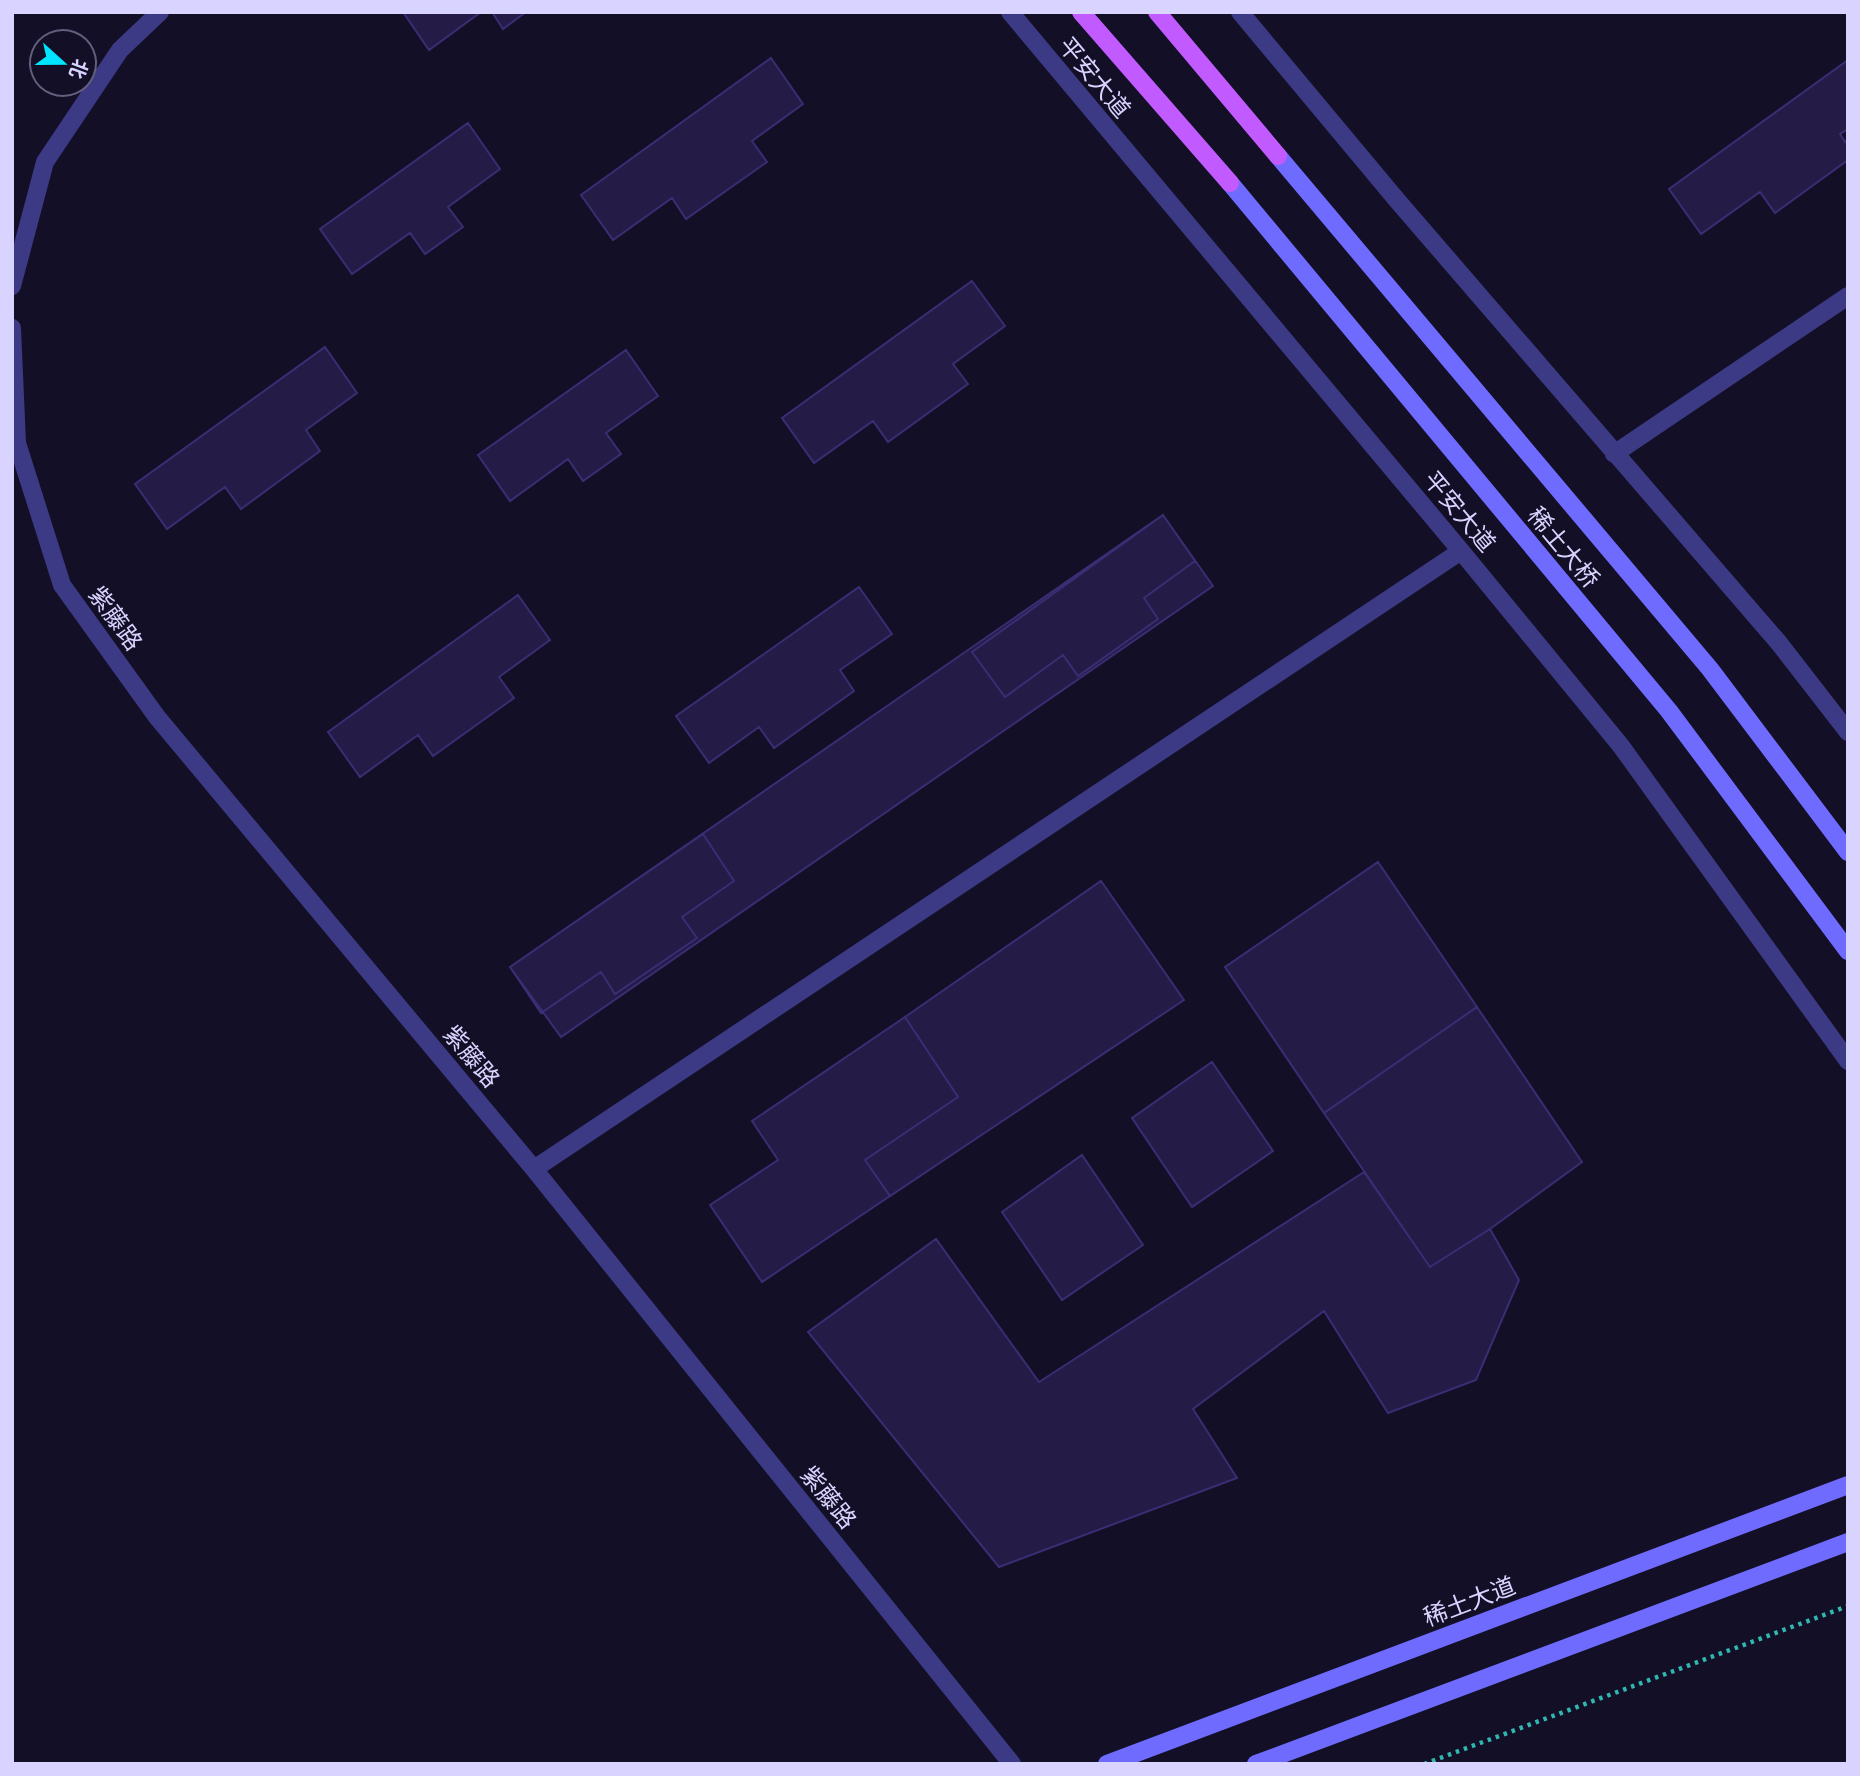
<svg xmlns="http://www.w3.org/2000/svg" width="1860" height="1776" font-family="Quicksand,'Noto Sans SC',sans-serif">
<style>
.building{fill:#241b47;stroke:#3b2d73;stroke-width:2}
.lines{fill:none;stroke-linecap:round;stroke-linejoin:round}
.path{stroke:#2fb8b0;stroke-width:4.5;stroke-dasharray:3.5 5;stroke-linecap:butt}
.tertiary{stroke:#3d3a85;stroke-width:18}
.secondary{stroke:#6f6bff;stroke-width:18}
.primary{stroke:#c25bff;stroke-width:18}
.labels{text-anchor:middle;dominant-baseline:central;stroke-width:6;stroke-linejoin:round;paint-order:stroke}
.street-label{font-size:24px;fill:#d9d4ff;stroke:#130f26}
</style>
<rect width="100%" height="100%" fill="#130f26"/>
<path class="building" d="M403,12h78l-52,38z
M492,12h34l-23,17z
M771,58l32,46 -51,37 15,21 -81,57 -14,-21 -59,42 -32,-45z
M1848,60v69l-8,5 8,12v14l-73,53 -15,-21 -59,42 -32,-45z
M468,123l32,46 -52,38 15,20 -38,27 -15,-21 -58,41 -32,-45z
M972,281l33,45 -52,38 15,20 -80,58 -15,-21 -59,42 -32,-45z
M325,347l32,46 -51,37 14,21 -79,58 -16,-22 -58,42 -32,-45z
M626,350l32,46 -52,37 15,21 -38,27 -15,-22 -58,42 -32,-46z
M1163,515l32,46 -51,37 14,21 -80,57 -15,-21 -58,42 -33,-45z
M1163,515l50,71 -652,451 -51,-70z
M859,587l33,47 -52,36 14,21 -80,57 -15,-21 -50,36 -33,-47z
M518,595l32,45 -51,37 15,21 -81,58 -15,-21 -58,42 -32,-45z
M703,834l31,47 -52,36 15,21 -82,56 -14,-22 -60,41 -31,-46z
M1378,862l99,145 -153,106 -99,-146z
M1101,881l83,119 -294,196 -25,-36 93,-63 -53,-80z
M1477,1007l105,155 -92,67 -60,38 -106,-154z
M905,1017l53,80 -93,63 25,36 -128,86 -52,-77 68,-45 -26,-39z
M1212,1062l61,89 -81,56 -60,-89z
M1082,1155l61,90 -81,55 -60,-88z
M1364,1172l66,95 60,-38 29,51 -43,100 -88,33 -64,-102 -131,98 44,69 -238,89 -191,-235 128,-93 103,143z"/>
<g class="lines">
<path class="path" d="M1424,1764l424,-158"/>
<path class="tertiary" d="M1010,12l451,539 160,195 227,315
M1240,12l156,187 383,444 69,89
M12,286l33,-124 75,-112 40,-38
M12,328l5,115 45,142 95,132 377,452 478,595
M1614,454l234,-158
M534,1169l927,-618"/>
<path class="secondary" d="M1278,156l432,513 138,183
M1230,183l439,528 179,240
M1107,1764l741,-279
M1256,1764l592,-222"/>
<path class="primary" d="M1081,12l149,171
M1157,12l121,144"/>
</g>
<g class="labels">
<g class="street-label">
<text transform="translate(1095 77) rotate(50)">平安大道</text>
<text transform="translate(1460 511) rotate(50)">平安大道</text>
<text transform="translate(1564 547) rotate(50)">稀土大桥</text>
<text transform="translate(116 618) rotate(54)">紫藤路</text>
<text transform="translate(472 1056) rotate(50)">紫藤路</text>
<text transform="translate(829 1497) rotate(51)">紫藤路</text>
<text transform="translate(1469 1601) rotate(-21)">稀土大道</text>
</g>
</g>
<rect width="1860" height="1776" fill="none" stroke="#d9d4ff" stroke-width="28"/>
<g transform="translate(63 63) rotate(111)"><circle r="33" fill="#130f26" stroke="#625e7d" stroke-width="2"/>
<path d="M0-5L12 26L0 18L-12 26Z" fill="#00e5ff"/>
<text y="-10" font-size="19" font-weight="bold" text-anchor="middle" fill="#d9d4ff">北</text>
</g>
</svg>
